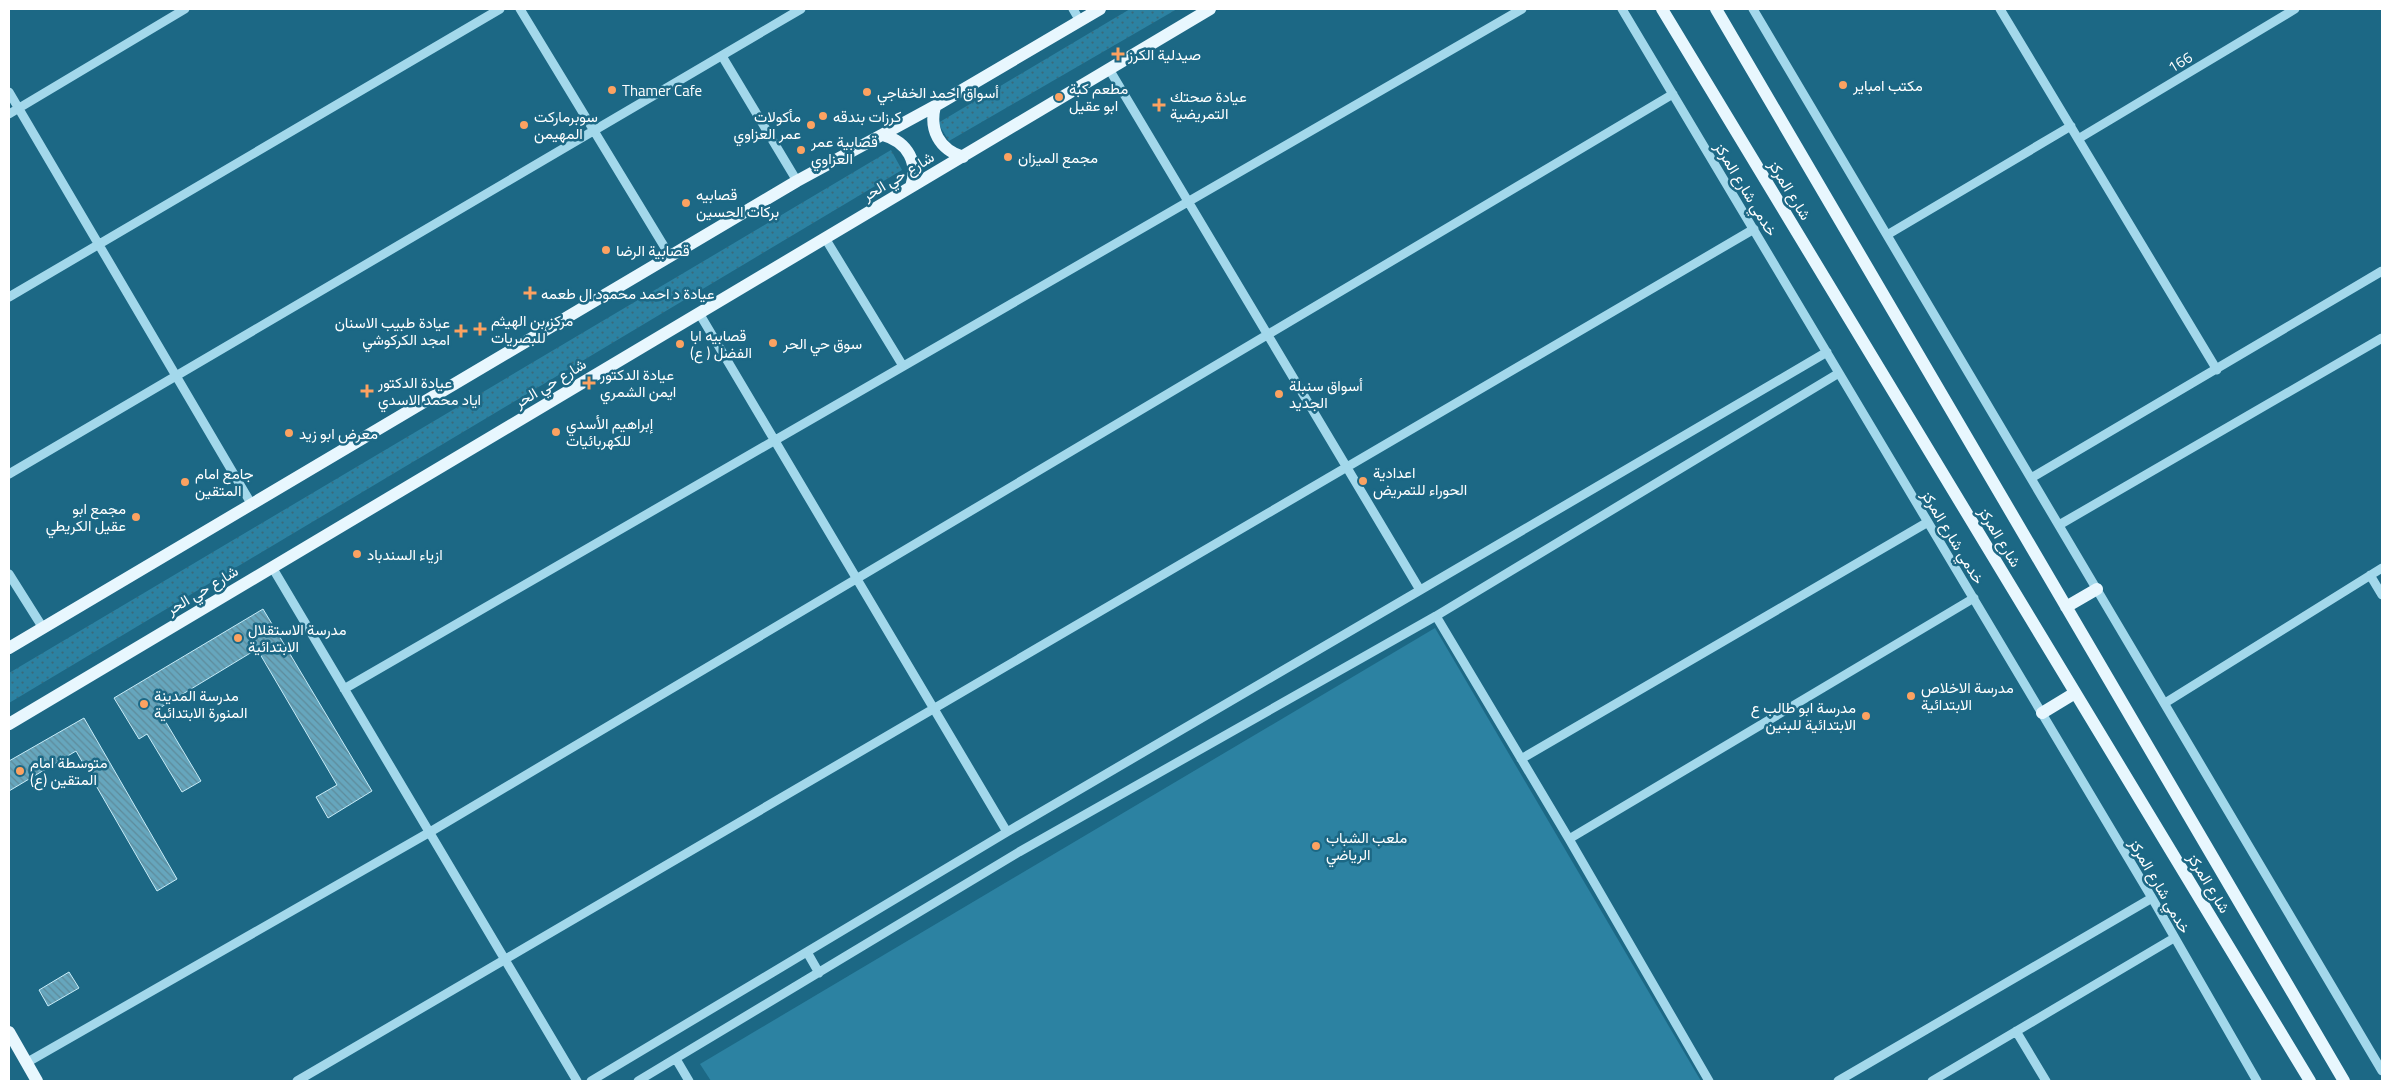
<svg xmlns="http://www.w3.org/2000/svg" width="2391" height="1090" font-family="'Titillium Web',Vazirmatn,sans-serif">
<style>
.grass{fill:url(#grass-dots)}
.garden{fill:#2c82a2}
.building{fill:url(#building-back-hatch);stroke:#c8ecf8}
.lines{fill:none;stroke-linecap:round;stroke-linejoin:round}
.minor{stroke:#a3d8eb;stroke-width:9}
.major{stroke:#e8f7fe;stroke-width:12}
.poi-dot{fill:#fca261;stroke:#1c6885;stroke-width:2}
.labels{text-anchor:middle;dominant-baseline:central;stroke-width:5;stroke-linejoin:round;paint-order:stroke}
.poi-label{font-size:15px;fill:#fff;stroke:#1c6885;text-anchor:start}
.street-label{font-size:15px;fill:#fff;stroke:#1c6885}
</style>
<defs>
<pattern id="grass-dots" width="8" height="8" patternUnits="userSpaceOnUse" patternTransform="scale(1.25)"><rect width="8" height="8" fill="#2c82a2"/><path d="M2 2h.1M6 6h.1" fill="none" stroke="#3a6a7b" stroke-width="1.8" stroke-linecap="round"/></pattern>
<pattern id="building-back-hatch" width="6" height="6" patternUnits="userSpaceOnUse" patternTransform="scale(1.25)"><rect width="6" height="6" fill="#66a6bd"/><path d="M-1 5l2 2M0 0l6 6M5-1l2 2" fill="none" stroke="#5e8b9b"/></pattern>
</defs>
<rect width="100%" height="100%" fill="#1c6885"/>
<path class="grass" d="M1130,9h47l-228,132 -11,-18z
M891,150l11,20 -893,533v-30z"/>
<path class="garden" d="M1435,628l266,453h-990l-11,-17z"/>
<path class="building" d="M263,609l109,182 -44,27 -12,-21 21,-12 -80,-136 -99,60 43,72 -19,11 -35,-58 -8,5 -25,-41z
M84,718l93,161 -20,12 -81,-140 -67,40v-30z
M69,972l10,16 -31,18 -9,-16z"/>
<g class="lines">
<path class="minor" d="M520,9l150,247
M1073,9l7,12
M1622,9l530,889 105,183
M1753,9l629,1062
M2000,9l217,361
M722,56l75,125
M1109,69l311,521
M9,92l243,413
M9,114l176,-105
M2078,139l217,-130
M1887,235l184,-109
M825,238l78,128
M9,297l491,-288
M699,313l308,519
M9,474l792,-465
M2031,478l351,-207
M2059,525l323,-187
M272,567l305,514
M9,574l34,54
M2370,575l12,20
M1436,616l133,223 140,242
M344,689l1178,-680
M2165,703l217,-135
M1521,759l407,-237
M1569,839l405,-241
M807,952l12,21
M2016,1031l30,50
M676,1059l13,22
M26,1063l404,-231 1243,-738
M297,1081l1457,-852
M591,1081l416,-249 820,-480
M638,1081l381,-229 417,-236 403,-243
M1838,1081l314,-183
M1932,1081l242,-143"/>
<path class="major" d="M1662,9l648,1072
M1716,9l628,1072
M935,106c-6,24 4,43 28,51
M883,135c25,7 36,28 28,52
M2066,607l31,-18
M9,648l788,-467 138,-75 165,-97
M2042,713l33,-20
M9,724l1201,-715
M9,1032l28,49"/>
</g>
<g class="poi-dot">
<path d="M1115.5 46.5h5v5h5v5h-5v5h-5v-5h-5v-5h5z"/>
<circle cx="1843" cy="85" r="5"/>
<circle cx="612" cy="90" r="5"/>
<circle cx="867" cy="92" r="5"/>
<circle cx="1059" cy="97" r="5"/>
<path d="M1156.5 97.5h5v5h5v5h-5v5h-5v-5h-5v-5h5z"/>
<circle cx="823" cy="116" r="5"/>
<circle cx="524" cy="125" r="5"/>
<circle cx="811" cy="125" r="5"/>
<circle cx="801" cy="150" r="5"/>
<circle cx="1008" cy="157" r="5"/>
<circle cx="686" cy="203" r="5"/>
<circle cx="606" cy="250" r="5"/>
<path d="M527.5 285.5h5v5h5v5h-5v5h-5v-5h-5v-5h5z"/>
<path d="M477.5 321.5h5v5h5v5h-5v5h-5v-5h-5v-5h5z"/>
<path d="M458.5 323.5h5v5h5v5h-5v5h-5v-5h-5v-5h5z"/>
<circle cx="773" cy="343" r="5"/>
<circle cx="680" cy="344" r="5"/>
<path d="M586.5 375.5h5v5h5v5h-5v5h-5v-5h-5v-5h5z"/>
<path d="M364.5 383.5h5v5h5v5h-5v5h-5v-5h-5v-5h5z"/>
<circle cx="1279" cy="394" r="5"/>
<circle cx="556" cy="432" r="5"/>
<circle cx="289" cy="433" r="5"/>
<circle cx="1363" cy="481" r="5"/>
<circle cx="185" cy="482" r="5"/>
<circle cx="136" cy="517" r="5"/>
<circle cx="357" cy="554" r="5"/>
<circle cx="238" cy="638" r="5"/>
<circle cx="1911" cy="696" r="5"/>
<circle cx="144" cy="704" r="5"/>
<circle cx="1866" cy="716" r="5"/>
<circle cx="20" cy="771" r="5"/>
<circle cx="1316" cy="846" r="5"/>
</g>
<g class="labels">
<g class="poi-label">
<text x="1128" y="54">صيدلية الكرز</text>
<text x="1853" y="85">مكتب امباير</text>
<text x="1069" y="88">مطعم كبة<tspan x="1069" dy="17">ابو عقيل</tspan></text>
<text x="622" y="90">Thamer Cafe</text>
<text x="877" y="92">أسواق احمد الخفاجي</text>
<text x="1170" y="96">عيادة صحتك<tspan x="1170" dy="17">التمريضية</tspan></text>
<text x="534" y="116">سوبرماركت<tspan x="534" dy="17">المهيمن</tspan></text>
<text x="801" y="116" text-anchor="end">مأكولات<tspan x="801" dy="17">عمر العزاوي</tspan></text>
<text x="833" y="116">كرزات بندقه</text>
<text x="811" y="141">قصابية عمر<tspan x="811" dy="17">العزاوي</tspan></text>
<text x="1018" y="157">مجمع الميزان</text>
<text x="696" y="194">قصابيه<tspan x="696" dy="17">بركات الحسين</tspan></text>
<text x="616" y="250">قصابية الرضا</text>
<text x="541" y="293">عيادة د احمد محمود ال طعمه</text>
<text x="491" y="320">مركز بن الهيثم<tspan x="491" dy="17">للبصريات</tspan></text>
<text x="450" y="322" text-anchor="end">عيادة طبيب الاسنان<tspan x="450" dy="17">امجد الكركوشي</tspan></text>
<text x="690" y="335">قصابيه ابا<tspan x="690" dy="17">الفضل ( ع)</tspan></text>
<text x="783" y="343">سوق حي الحر</text>
<text x="600" y="374">عيادة الدكتور<tspan x="600" dy="17">ايمن الشمري</tspan></text>
<text x="378" y="382">عيادة الدكتور<tspan x="378" dy="17">اياد محمد الاسدي</tspan></text>
<text x="1289" y="385">أسواق سنبلة<tspan x="1289" dy="17">الجديد</tspan></text>
<text x="566" y="423">إبراهيم الأسدي<tspan x="566" dy="17">للكهربائيات</tspan></text>
<text x="299" y="433">معرض ابو زيد</text>
<text x="1373" y="472">اعدادية<tspan x="1373" dy="17">الحوراء للتمريض</tspan></text>
<text x="195" y="473">جامع امام<tspan x="195" dy="17">المتقين</tspan></text>
<text x="126" y="508" text-anchor="end">مجمع ابو<tspan x="126" dy="17">عقيل الكريطي</tspan></text>
<text x="367" y="554">ازياء السندباد</text>
<text x="248" y="629">مدرسة الاستقلال<tspan x="248" dy="17">الابتدائية</tspan></text>
<text x="1921" y="687">مدرسة الاخلاص<tspan x="1921" dy="17">الابتدائية</tspan></text>
<text x="154" y="695">مدرسة المدينة<tspan x="154" dy="17">المنورة الابتدائية</tspan></text>
<text x="1856" y="707" text-anchor="end">مدرسة ابو طالب ع<tspan x="1856" dy="17">الابتدائية للبنين</tspan></text>
<text x="30" y="762">متوسطة امام<tspan x="30" dy="17">المتقين (ع)</tspan></text>
<text x="1326" y="837">ملعب الشباب<tspan x="1326" dy="17">الرياضي</tspan></text>
</g>
<g class="street-label">
<text transform="translate(2180 62) rotate(-31)">166</text>
<text transform="translate(898 176) rotate(-31)">شارع حي الحر</text>
<text transform="translate(1746 189) rotate(59)">خدمي شارع المركز</text>
<text transform="translate(1790 190) rotate(59)">شارع المركز</text>
<text transform="translate(550 383) rotate(-31)">شارع حي الحر</text>
<text transform="translate(1953 537) rotate(59)">خدمي شارع المركز</text>
<text transform="translate(2000 537) rotate(59)">شارع المركز</text>
<text transform="translate(202 590) rotate(-31)">شارع حي الحر</text>
<text transform="translate(2209 883) rotate(59)">شارع المركز</text>
<text transform="translate(2160 886) rotate(60)">خدمي شارع المركز</text>
</g>
</g>
<rect width="2391" height="1090" fill="none" stroke="#ffffff" stroke-width="20"/>
</svg>
